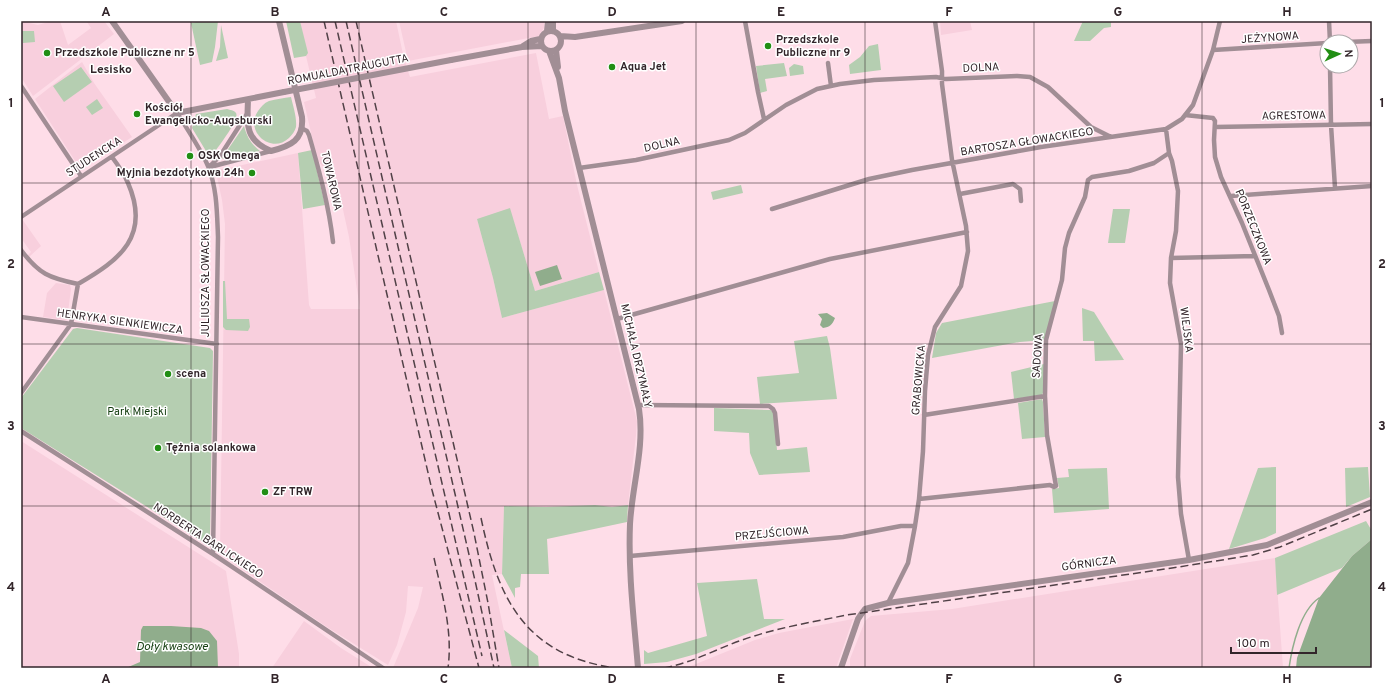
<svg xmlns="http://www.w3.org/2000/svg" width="1393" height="689" font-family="Overpass,sans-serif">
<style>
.built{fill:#f8cfdd}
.green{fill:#b5ceb1}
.water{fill:#90ad8c}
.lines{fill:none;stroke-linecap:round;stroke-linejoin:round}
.stream{stroke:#90ad8c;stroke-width:1.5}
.minor{stroke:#a18e95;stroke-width:4.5}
.tertiary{stroke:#a18e95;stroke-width:6}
.rail{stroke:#514147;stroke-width:1.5;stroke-dasharray:8 4;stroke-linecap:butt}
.tertiary-bridge{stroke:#a18e95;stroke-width:6}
.grid{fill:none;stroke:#32252a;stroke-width:1;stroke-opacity:0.55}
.poi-dot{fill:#218e14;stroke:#fff;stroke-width:1.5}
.labels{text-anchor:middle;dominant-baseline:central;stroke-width:3;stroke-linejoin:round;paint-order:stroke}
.street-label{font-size:11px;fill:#32252a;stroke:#fff}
.poi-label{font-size:11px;font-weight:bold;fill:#32252a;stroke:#fff;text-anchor:start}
.park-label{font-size:11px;fill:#0d3709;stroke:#fff}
.neighbourhood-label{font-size:12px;font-weight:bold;fill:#32252a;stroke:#fff}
.water-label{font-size:12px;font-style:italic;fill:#194215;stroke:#fff}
.neatline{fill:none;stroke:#32252a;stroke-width:1.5}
.grid-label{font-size:13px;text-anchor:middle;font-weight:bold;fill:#32252a}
</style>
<rect width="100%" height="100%" fill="#fedde8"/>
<path class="built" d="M21,21l17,4 14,-4h8l8,24 23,-17 -4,-6 1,-1h16l10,13 -81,62 -12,-19z
M300,21h96l8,38 6,18 126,-24 13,66 14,-3 14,69 22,87 -64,19 -22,-72h-36l16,59 9,40 102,-28 33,131 -1,14 -8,70 -16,2 -17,-2 -49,2 -42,-1 -2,68 -10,1 20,93h-119l25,-60 5,-21 -15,-1 -2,26 -9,33 -9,20 -61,-38 -103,-70 -4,-7 5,-326 -3,-24 -5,-23 2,-7 79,-17 11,152 2,4h49l-11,-72 -16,-73 -11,2 -5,-7 -13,-57 12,-4 -10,-42 1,-3z
M399,21h145v7l-5,8 -131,25z
M940,21h30l2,9 -31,5z
M82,62l12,21 38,54 -51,33 -46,-71z
M22,219l19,27 -12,11 -1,-2 3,-3 -10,-14v-18z
M56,283l14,2 1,4 -4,31h-1l-23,-3 4,-24z
M21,441l205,130 13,83v14h-218z
M1275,558l8,110h-433v-9l15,-38 6,-5 81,-7z
M853,619l-17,49h-150l69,-28 24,-7z
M304,621l37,27 32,20h-101z"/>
<path class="green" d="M202,21h16l-3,26 -3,15 -12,3 -9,-42z
M286,21h14l8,32 -2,3 -12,2z
M1083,21h28v6l-7,1 -14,13h-16z
M221,25l7,33 -12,3 4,-14z
M22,31h12l1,11 -12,1z
M878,44l3,26 -31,4 -1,-9 11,-8 9,-11z
M784,63l3,13 -22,3 2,12 -7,2 -4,-27z
M794,64l9,2 1,8 -14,2 -1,-8z
M81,67l11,15 -28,20 -11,-16z
M291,97c2,9 6,20 5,30 -1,4 -4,8 -7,11 -18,17 -45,-7 -31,-27 3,-4 6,-8 11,-10 7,-2 15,-3 22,-4z
M97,99l6,9 -11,7 -6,-8z
M227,109c3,1 7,1 9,4 4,6 -18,34 -23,41l-4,2 -17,-28 4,-14z
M244,126c3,11 7,18 16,25l-37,8 -1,-1z
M312,150l13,55 -22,4 -5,-56z
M741,185l2,8 -30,7 -2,-8z
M510,208l25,83 64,-19 5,18 -102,28 -9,-40 -16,-59z
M1113,209h17l-5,34h-17z
M223,281h2l2,38h22l1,8 -2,4 -22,-1 -3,-3z
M1055,301l-10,39 -25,2 -88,16 4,-25 6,-10z
M1082,308l12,4 30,48 -29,1 -1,-20h-11z
M77,328l133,20 3,3 -3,194h-2l-187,-117v-30l52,-69z
M827,336l3,12 7,51 -77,5 -3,-27 42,-4 -5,-32z
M1044,364v27l-2,4 -28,4 -3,-27z
M1042,399l1,3 2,35 -23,2 -4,-36z
M714,408l57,2 3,4 3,36 30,-3 3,25 -51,3 -9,-22 -1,-20 -35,-2z
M1276,467v66l-11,5 -36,11 29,-81z
M1368,467l2,30 -24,10 -1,-39z
M1107,468l2,41 -55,4 -2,-24 7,-1 -2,-10 12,-1 -1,-8z
M595,505l17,2 16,-2 -1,17 -80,17 2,35h-28l-1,13 -5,1v10l-13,-24 2,-68 42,1z
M1366,521l6,10v8l-20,17 -10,12 -65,27 -2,-37z
M757,579l7,40h21l-89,35 -29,8 -23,2v-14l4,3 59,-17 -10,-53z
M504,630l34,26 1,12h-27z"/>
<path class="water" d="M557,265l5,14 -22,7 -5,-14z
M827,313l8,5c-3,7 -5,9 -12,10l-3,-3 2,-6 -4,-5z
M1372,539v129h-76l1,-10 22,-60 33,-42z
M143,626h28l30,2 8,3 8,10 1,27h-92l14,-6 1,-32z"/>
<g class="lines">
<path class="stream" d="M1289,668c3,-21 11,-57 30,-70"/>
<path class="minor" d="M745,21l13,71 6,27
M1329,21l1,21
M1346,42l26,-1
M1213,50l114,-7
M828,63l3,23
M1330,66l1,59 4,63
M21,86l60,90
M1185,115l28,3 2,3 -1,19 1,17 6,20 21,46 27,67 10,26 3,17
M1215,127l157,-3
M301,128l6,3 2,4c10,35 20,71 24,107
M1166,129l3,24 3,8 6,30 -2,40 -5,27 -1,25 11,61 -3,133 3,37 8,46
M209,167l11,-11 27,-42
M210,167l61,-16
M579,168l57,-8 93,-20 16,-7 41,-28 31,-16 23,-5 34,-4 62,-3 10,2 71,-3 13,1 18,10 43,40 20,10
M960,194l53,-10 7,5 1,12
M1231,196l141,-10
M772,209l97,-30 43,-9 129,-23 125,-18 16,-10 11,-14 20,-55 7,-29
M21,217l156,-104c11,17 23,35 31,53 9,22 9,47 10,71l-5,317
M21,250c18,24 28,28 57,34 42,-24 73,-48 50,-101 -4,-9 -10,-18 -16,-26
M1171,258l84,-2
M21,317l196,27
M617,319l213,-60 137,-27
M21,393l50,-69 7,-40
M639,405l130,1 4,3 2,4 3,31
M924,415l121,-19
M21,431l192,123 170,114
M919,499l131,-14 4,2 2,-1 -9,-51 -2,-39 1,-56 16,-60 3,-32 4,-15 16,-36 3,-17 4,-3 37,-6 25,-8 15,-10
M630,556l213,-19 58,-11h14
M888,603l20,-40 7,-37 4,-27 4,-48 2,-60 3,-36 7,-28 26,-41 7,-35 -2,-25 -14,-66 -10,-76v-13l-7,-50"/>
<path class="tertiary" d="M112,21l65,92 107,-21
M541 41a10 10 0 1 1 20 0a10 10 0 1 1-20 0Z
M547,31l1,-10
M553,31v-10
M560,36l15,1 107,-16
M523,46l8,-5 9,-2
M556,50l2,17
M549,51l10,27 6,33 74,298c6,38 -7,77 -9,115 -2,48 4,96 8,144
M451,60l71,-13 20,-1
M248,100c-1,25 -3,40 23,51 20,-5 33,-11 31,-34l-23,-96
M841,668l17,-49 4,-6 3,-4 23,-6 301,-43 78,-15 105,-43"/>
<path class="rail" d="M324,21l108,469 47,178
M335,21l147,635
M346,21l130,564 18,83
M356,21l118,512 14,70 11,65
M481,518c17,81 44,137 134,150
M434,558c8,37 19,72 14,110
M664,668c28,-5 52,-19 78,-28 34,-12 70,-18 105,-25l325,-47 81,-13 27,-8 92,-38"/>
<path class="tertiary-bridge" d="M284,92l167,-32"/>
</g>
<path class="grid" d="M191,21v647M359,21v647M528,21v647M696,21v647M865,21v647M1034,21v647M1202,21v647M21,183h1351M21,344h1351M21,506h1351"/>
<g class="poi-dot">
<circle cx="768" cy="46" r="4"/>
<circle cx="47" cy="53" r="4"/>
<circle cx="612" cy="67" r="4"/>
<circle cx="137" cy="114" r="4"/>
<circle cx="190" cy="156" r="4"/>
<circle cx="252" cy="173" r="4"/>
<circle cx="168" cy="374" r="4"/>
<circle cx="158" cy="448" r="4"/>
<circle cx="265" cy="492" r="4"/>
</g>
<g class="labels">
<g class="street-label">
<text transform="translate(1270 38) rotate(-4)">JEŻYNOWA</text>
<text transform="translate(981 68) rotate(-3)">DOLNA</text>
<text transform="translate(348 70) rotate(-11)">ROMUALDA TRAUGUTTA</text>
<text transform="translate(1294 116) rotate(-1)">AGRESTOWA</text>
<text transform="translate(1027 142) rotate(-9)">BARTOSZA GŁOWACKIEGO</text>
<text transform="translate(662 145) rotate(-13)">DOLNA</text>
<text transform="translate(94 157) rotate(-33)">STUDENCKA</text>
<text transform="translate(331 181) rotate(77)">TOWAROWA</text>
<text transform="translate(1253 227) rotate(68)">PORZECZKOWA</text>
<text transform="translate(206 273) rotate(-90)">JULIUSZA SŁOWACKIEGO</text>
<text transform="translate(120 322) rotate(8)">HENRYKA SIENKIEWICZA</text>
<text transform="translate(1186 330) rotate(83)">WIEJSKA</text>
<text transform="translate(636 356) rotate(77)">MICHAŁA DRZYMAŁY</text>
<text transform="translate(1038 356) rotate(-86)">SADOWA</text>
<text transform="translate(919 380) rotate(-85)">GRABOWICKA</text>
<text transform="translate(772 534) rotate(-5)">PRZEJŚCIOWA</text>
<text transform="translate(208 541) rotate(33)">NORBERTA BARLICKIEGO</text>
<text transform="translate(1089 564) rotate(-8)">GÓRNICZA</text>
</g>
<g class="poi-label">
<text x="776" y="40">Przedszkole<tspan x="776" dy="13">Publiczne nr 9</tspan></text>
<text x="55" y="53">Przedszkole Publiczne nr 5</text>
<text x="620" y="67">Aqua Jet</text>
<text x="145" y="108">Kościół<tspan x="145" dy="13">Ewangelicko-Augsburski</tspan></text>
<text x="198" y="156">OSK Omega</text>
<text x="244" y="173" text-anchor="end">Myjnia bezdotykowa 24h</text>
<text x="176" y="374">scena</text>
<text x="166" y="448">Tężnia solankowa</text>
<text x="273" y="492">ZF TRW</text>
</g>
<g class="park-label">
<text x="137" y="412">Park Miejski</text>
</g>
<g class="neighbourhood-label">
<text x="111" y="70">Lesisko</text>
</g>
<g class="water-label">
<text x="172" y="647">Doły kwasowe</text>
</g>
</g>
<rect width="1393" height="689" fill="none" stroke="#ffffff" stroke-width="44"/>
<g transform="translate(1339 54) rotate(87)"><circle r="19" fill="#ffffff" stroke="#ada8aa"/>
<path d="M0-3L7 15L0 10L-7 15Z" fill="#218e14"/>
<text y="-6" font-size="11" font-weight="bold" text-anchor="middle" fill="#32252a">N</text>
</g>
<path d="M1231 647v6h85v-6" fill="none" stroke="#32252a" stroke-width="2"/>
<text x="1237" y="647" font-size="12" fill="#32252a" stroke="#ffffff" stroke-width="3" paint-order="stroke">100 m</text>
<rect x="22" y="22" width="1349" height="645" class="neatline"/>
<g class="grid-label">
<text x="106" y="16">A</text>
<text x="275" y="16">B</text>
<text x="444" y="16">C</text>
<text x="612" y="16">D</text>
<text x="781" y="16">E</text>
<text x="949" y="16">F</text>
<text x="1118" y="16">G</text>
<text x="1287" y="16">H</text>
<text x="11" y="107">1</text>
<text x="1382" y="107">1</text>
<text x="11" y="268">2</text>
<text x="1382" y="268">2</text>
<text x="11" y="430">3</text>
<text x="1382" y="430">3</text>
<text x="11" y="591">4</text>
<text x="1382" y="591">4</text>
<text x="106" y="683">A</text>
<text x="275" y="683">B</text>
<text x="444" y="683">C</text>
<text x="612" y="683">D</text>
<text x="781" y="683">E</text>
<text x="949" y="683">F</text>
<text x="1118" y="683">G</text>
<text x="1287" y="683">H</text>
</g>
</svg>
